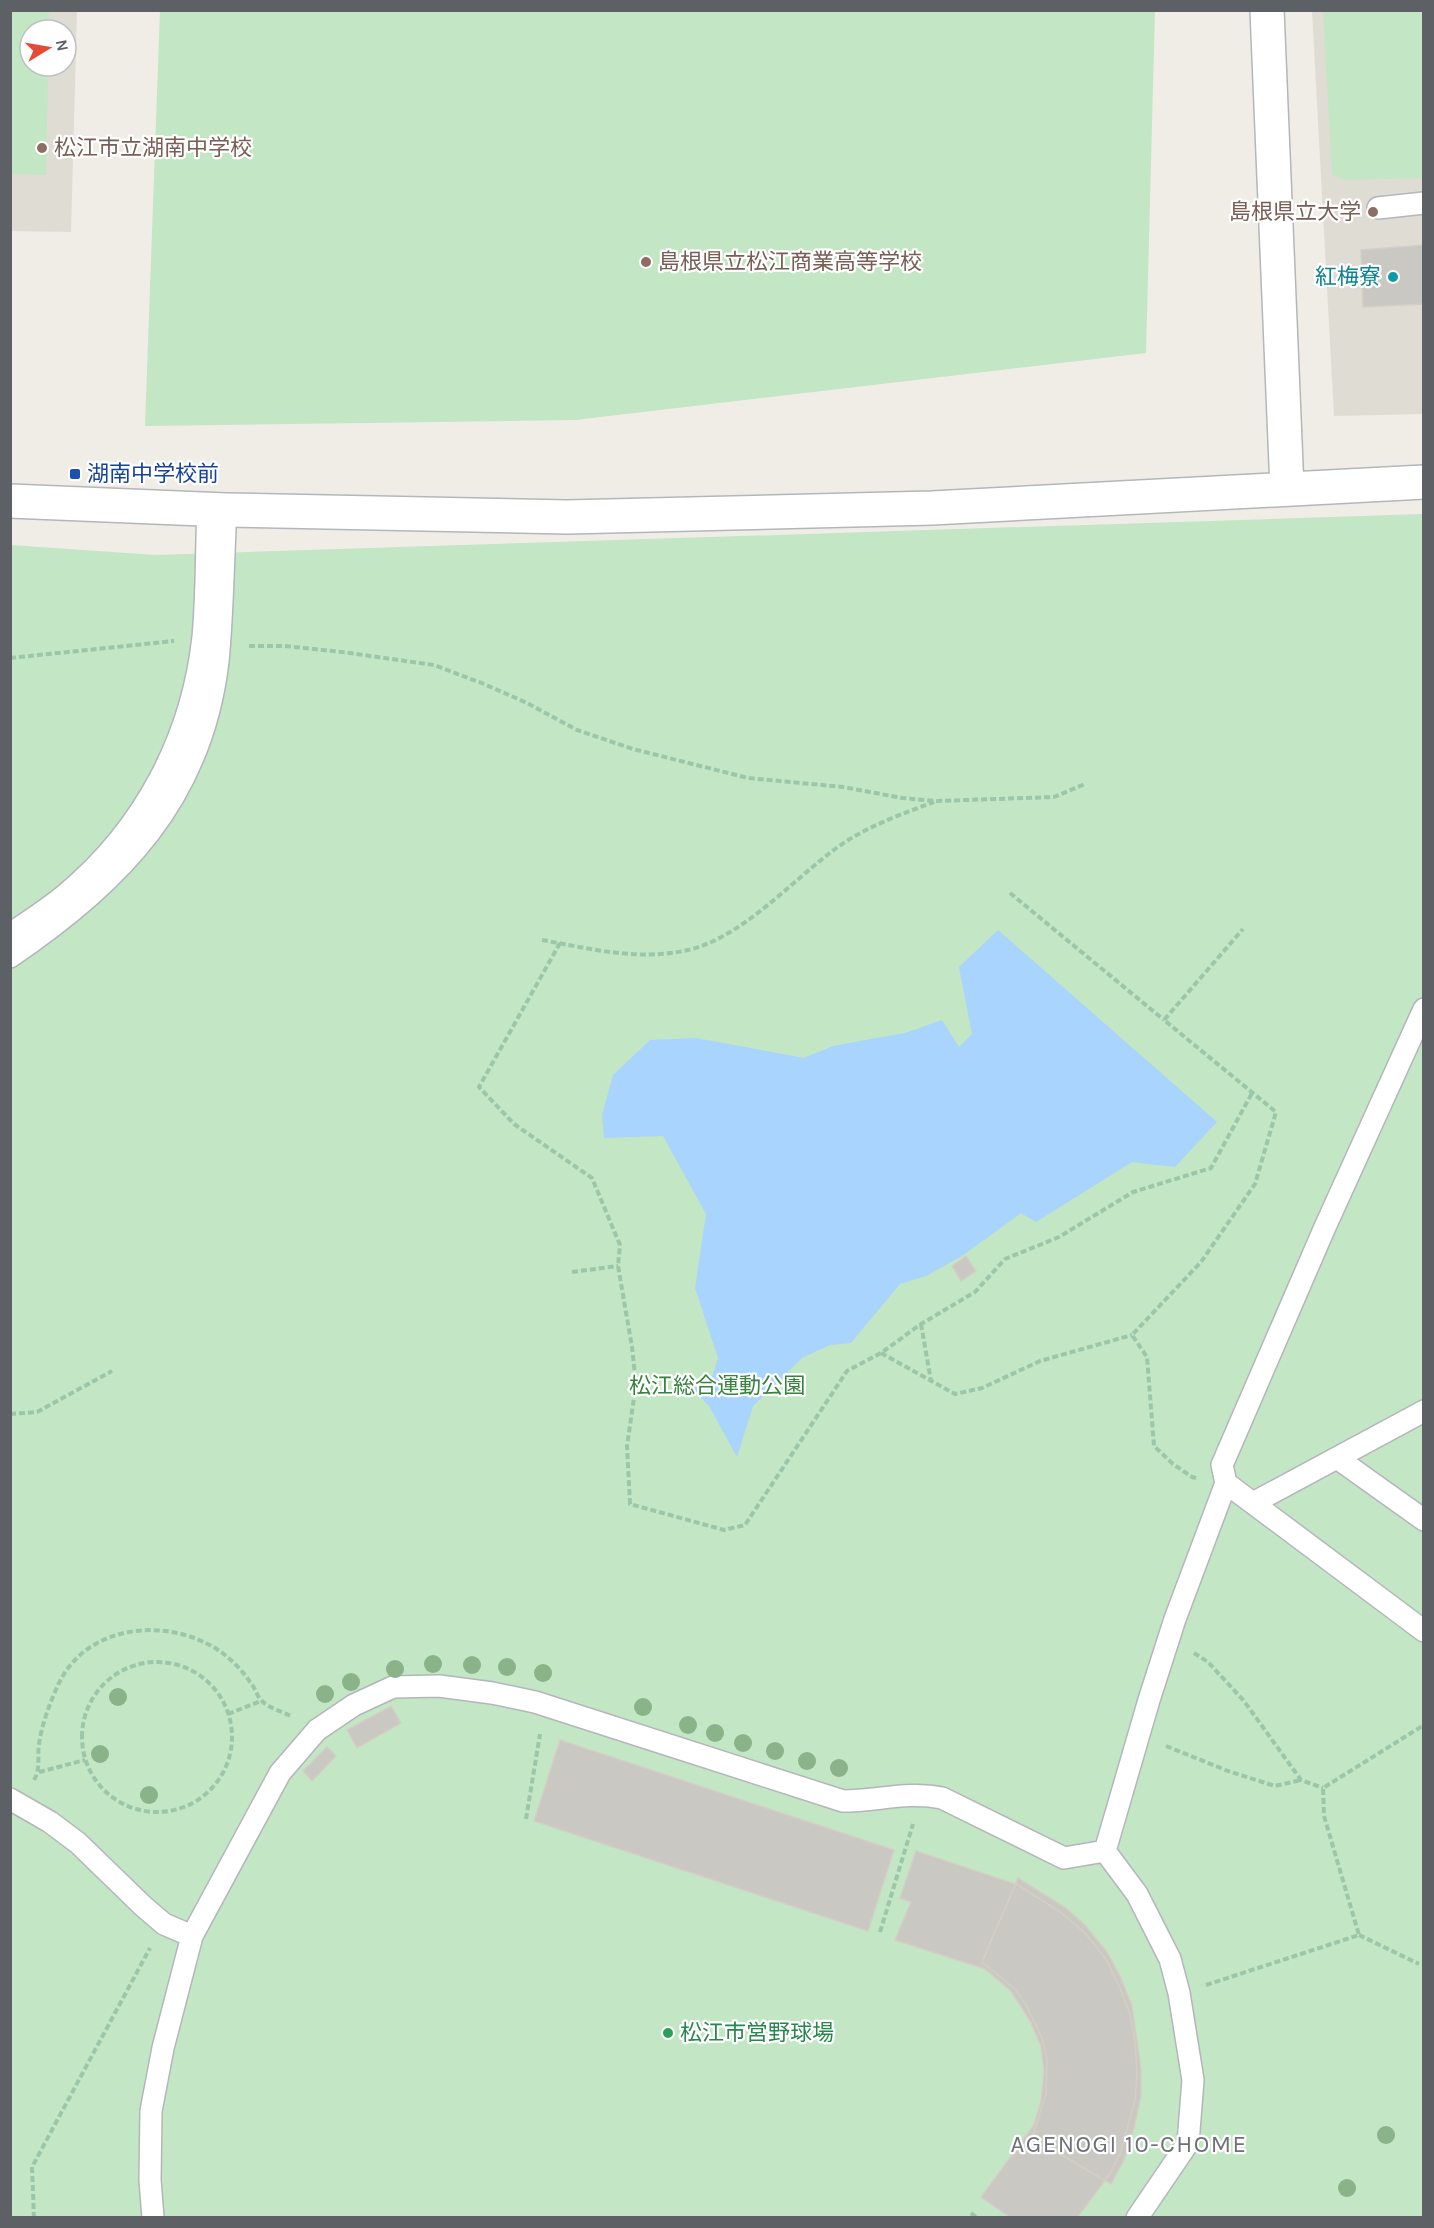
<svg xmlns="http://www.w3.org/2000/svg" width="1434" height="2228" font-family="Karla,'Noto Sans JP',sans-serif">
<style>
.education{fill:#dfdcd4;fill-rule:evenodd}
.green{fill:#c3e6c4}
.water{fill:#a8d4fd}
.building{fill:#cac8c2;stroke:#d4cfc4;stroke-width:1.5}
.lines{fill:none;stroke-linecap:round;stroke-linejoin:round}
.service-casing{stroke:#b3b6ba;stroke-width:24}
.tertiary-casing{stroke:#b3b6ba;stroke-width:36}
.path{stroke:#9cc6aa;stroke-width:4;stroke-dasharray:6 3;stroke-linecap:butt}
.service{stroke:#fff;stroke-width:21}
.tertiary{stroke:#fff;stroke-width:33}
.tree{fill:#8ab38a}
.education-dot{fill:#8d6e63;stroke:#fff;stroke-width:2}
.culture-dot{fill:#0f9aa8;stroke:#fff;stroke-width:2}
.transit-dot{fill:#1a4fb4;stroke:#fff;stroke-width:2}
.leisure-dot{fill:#2e9e5b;stroke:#fff;stroke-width:2}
.labels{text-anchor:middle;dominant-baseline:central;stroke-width:4.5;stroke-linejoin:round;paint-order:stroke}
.education-label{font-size:22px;fill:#785e54;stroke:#fff;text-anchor:start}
.culture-label{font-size:22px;fill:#0d838f;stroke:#fff;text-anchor:end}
.transit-label{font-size:22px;fill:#164399;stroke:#fff;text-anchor:start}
.park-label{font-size:22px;fill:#37833e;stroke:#fff}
.leisure-label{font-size:22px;fill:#27864d;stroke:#fff;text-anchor:start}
.neighbourhood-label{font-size:24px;letter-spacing:1.5px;fill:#6e7277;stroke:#fff}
</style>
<rect width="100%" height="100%" fill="#efede6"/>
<path class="education" d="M11,11h66l-6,221 -60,-1zM30,30h36v36h-36z
M1312,11h111v403l-89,2z"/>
<path class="green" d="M11,10l38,1v19h-19v36h18l-2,109 -35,-1z
M160,11h995l-9,342 -571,67 -430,6z
M1323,11h100v167l-78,2 -13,-6z
M1423,514v1703h-1412l-1,-1672 146,10z"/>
<path class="water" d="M998,930l219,192 -42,45 -43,-5 -96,60 -15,-9 -59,43 -36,20 -26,8 -49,59 -21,2 -28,13 -49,48 -16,51 -28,-51 -20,-21 23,-8 6,-19 -23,-70 11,-74 -43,-78 -59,2 -2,-23 11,-40 37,-35 46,-2 108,20 29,-12 72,-13 37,-13 17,27 13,-13 -13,-67z"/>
<path class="building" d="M1424,245v59l-61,3 -2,-57z
M966,1256l10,15 -15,10 -9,-15z
M391,1706l10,17 -44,25 -10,-18z
M560,1740l334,110 -26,81 -334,-110z
M327,1747l9,9 -24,25 -9,-10z
M916,1851l102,34 41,26 26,22 21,26 14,29 10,26 5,28 2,31 -2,27 -15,54 -11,21 -32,43h-66l-30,-21 53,-72 7,-24 3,-29 -3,-26 -11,-25 -19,-30 -26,-22 -90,-29 16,-38 -11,-4z
M1018,1878l48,30 19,17 22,27 13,24 12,30 9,63v27l-7,32 -10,32 -13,24 -79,-46 14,-44 1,-35 -5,-21 -16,-33 -10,-15 -34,-28z"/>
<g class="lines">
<g class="service-casing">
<path id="service" d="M1378,208l46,-5
M10,934c19,-13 38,-25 56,-40 78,-65 126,-156 137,-257 4,-42 3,-85 5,-128
M10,957c110,-74 192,-158 208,-296 5,-50 5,-101 8,-151
M1337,1458l87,62
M1226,1483l198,148
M1253,1503l171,-92
M10,1799l40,23 28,21 65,63 21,18 28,12
M153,2218l-3,-38 1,-69 12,-63 29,-112 88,-163 37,-43 37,-25 39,-18 46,-1 53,7 43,9 308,99c34,0 65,-10 99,-3l122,60 41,-7
M1137,2218l51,-75 5,-63 -14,-87 -9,-34 -33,-65 -32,-43 44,-151 26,-81 51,-136 -4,-18 103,-238 99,-218"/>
</g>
<g class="tertiary-casing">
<path id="tertiary" d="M1267,10l20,479
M10,501l216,9 341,7 365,-9 492,-26"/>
</g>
<path class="path" d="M249,646h36l57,6 92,13 50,19 43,19 50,27 56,19 115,29 95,9 59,11 35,3 117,-4 31,-13
M10,658l164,-17
M1010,893l154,127
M542,940c49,9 101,22 150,9 52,-14 100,-68 143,-100 30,-22 64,-34 99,-47
M560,943l-81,144 35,37 78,54 28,67 -2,21 14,81 4,37 -9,62 3,58 94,26 21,-5 102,-154 34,-18 40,-29 54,-32 30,-33 54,-22 74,-45 78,-24 41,-75
M572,1272l46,-6
M921,1324l10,57
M881,1353l74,41 27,-6 58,-27 92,-26
M10,1414l27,-2 75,-41
M1196,1478l-4,-1 -19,-13 -19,-18 -7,-89 -15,-22 69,-73 54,-78 21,-72 -112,-92 79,-91
M1194,1653l14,9 36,39 57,79 22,8
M82 1737a75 75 0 1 1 150 0a75 75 0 1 1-150 0Z
M228,1714l33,-13
M1166,1746l62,25 47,15 26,-6
M39,1772l46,-12
M34,1780c7,-12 3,-23 5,-36 3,-20 11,-42 20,-61 30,-62 116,-67 166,-28 9,7 19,18 25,27 5,5 7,15 12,19 7,7 20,11 29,15
M526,1819l14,-85
M880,1932l33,-108
M1359,1935l60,29
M1206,1985l153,-50 -35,-119 -1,-28 101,-63
M971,2213l6,5
M34,2218l-2,-51 118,-219"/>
<use href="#service" class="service"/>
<use href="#tertiary" class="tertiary"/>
</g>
<g class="tree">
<circle cx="433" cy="1664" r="9"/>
<circle cx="472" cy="1665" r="9"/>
<circle cx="507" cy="1667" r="9"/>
<circle cx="395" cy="1669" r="9"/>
<circle cx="543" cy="1673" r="9"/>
<circle cx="351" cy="1682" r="9"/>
<circle cx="325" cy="1694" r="9"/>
<circle cx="118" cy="1697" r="9"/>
<circle cx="643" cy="1707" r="9"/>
<circle cx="688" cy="1725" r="9"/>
<circle cx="715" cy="1733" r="9"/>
<circle cx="743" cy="1743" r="9"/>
<circle cx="775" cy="1751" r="9"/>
<circle cx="100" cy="1754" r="9"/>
<circle cx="807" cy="1761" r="9"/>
<circle cx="839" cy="1768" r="9"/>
<circle cx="149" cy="1795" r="9"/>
<circle cx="1386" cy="2135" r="9"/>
<circle cx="1347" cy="2188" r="9"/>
</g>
<g class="education-dot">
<circle cx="42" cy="148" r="6"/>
<circle cx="1373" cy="212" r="6"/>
<circle cx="646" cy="262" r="6"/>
</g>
<circle class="culture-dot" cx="1393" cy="277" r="6"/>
<rect class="transit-dot" x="69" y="468" width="12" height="12" rx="3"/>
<circle class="leisure-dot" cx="668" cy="2033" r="6"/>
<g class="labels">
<g class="education-label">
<text x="54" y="148">松江市立湖南中学校</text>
<text x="1361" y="212" text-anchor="end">島根県立大学</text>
<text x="658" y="262">島根県立松江商業高等学校</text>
</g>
<g class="culture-label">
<text x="1381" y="277">紅梅寮</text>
</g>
<g class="transit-label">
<text x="87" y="474">湖南中学校前</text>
</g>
<g class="park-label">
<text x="717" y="1386">松江総合運動公園</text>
</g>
<g class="leisure-label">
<text x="680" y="2033">松江市営野球場</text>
</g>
<g class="neighbourhood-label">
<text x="1129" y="2144">AGENOGI 10-CHOME</text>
</g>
</g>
<rect width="1434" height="2228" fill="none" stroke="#5d6165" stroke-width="24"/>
<g transform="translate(48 48) rotate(79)"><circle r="28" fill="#ffffff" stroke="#bec0c1" stroke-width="1.5"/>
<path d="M0-4.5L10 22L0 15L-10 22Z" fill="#e54a36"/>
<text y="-9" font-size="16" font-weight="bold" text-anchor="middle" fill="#5d6165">N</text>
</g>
</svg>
